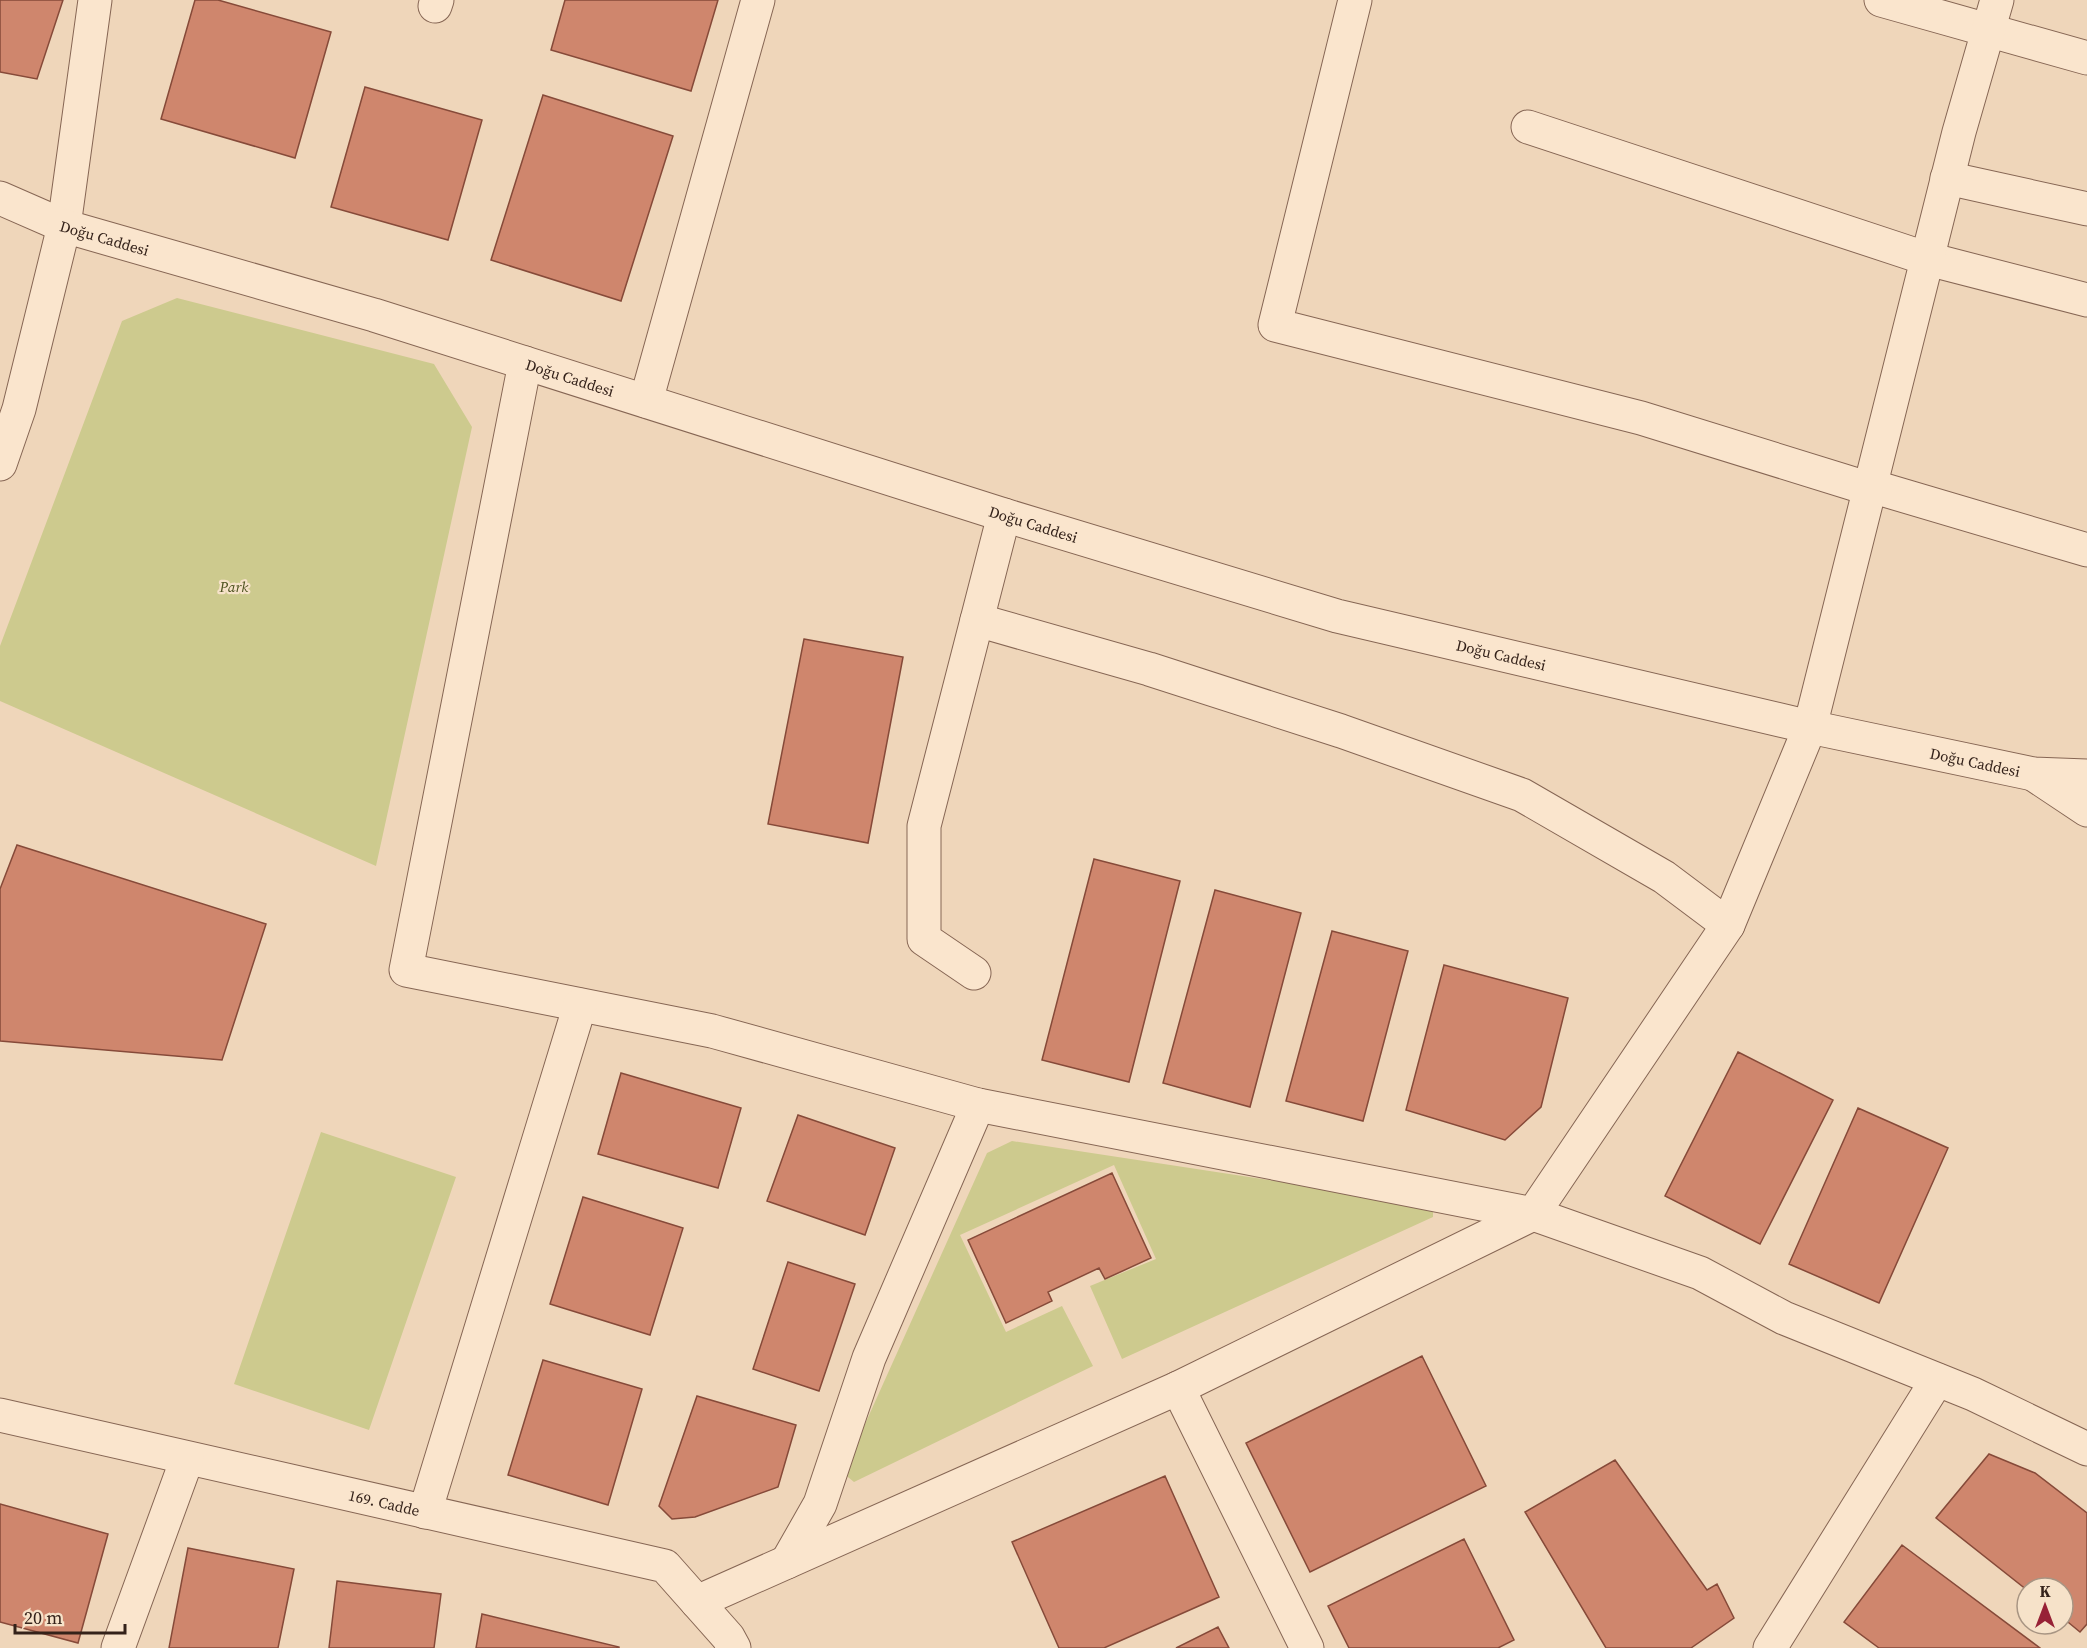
<svg xmlns="http://www.w3.org/2000/svg" width="2087" height="1648" font-family="'Source Serif 4',serif">
<style>
.green{fill:#cdca8e}
.building{fill:#cf866d;stroke:#864a39;stroke-width:1.5}
.lines{fill:none;stroke-linecap:round;stroke-linejoin:round}
.minor-casing{stroke:#866654;stroke-width:35}
.tertiary-casing{stroke:#866654;stroke-width:35}
.minor{stroke:#fae5cd;stroke-width:33}
.tertiary{stroke:#fae5cd;stroke-width:33}
.labels{text-anchor:middle;dominant-baseline:central;stroke-width:4.5;stroke-linejoin:round;paint-order:stroke}
.street-label{font-size:15px;fill:#34221a;stroke:#f6e2c9}
.park-label{font-size:15px;font-style:italic;fill:#4d521f;stroke:#f6e2c9}
</style>
<rect width="100%" height="100%" fill="#efd6ba"/>
<path class="green" d="M177,298l257,66 38,63 -96,439 -376,-165v-55l122,-325z
M321,1132l135,45 -87,253 -135,-46z
M1012,1141l421,64v12l-311,142 -32,-73 66,-27 -42,-94 -154,70 46,97 56,-26 31,60 -239,116 -11,-9 144,-320z"/>
<path class="building" d="M0,0h63l-26,79 -37,-7z
M195,0h23l113,32 -36,126 -134,-39z
M565,0h153l-27,91 -140,-41z
M365,87l117,33 -34,120 -117,-33z
M543,95l130,41 -52,165 -130,-41z
M804,639l99,18 -35,186 -100,-19z
M17,845l249,79 -44,136 -222,-19v-152z
M1094,859l86,22 -51,201 -87,-22z
M1215,890l86,23 -51,194 -87,-24z
M1332,931l76,20 -45,170 -77,-20z
M1444,965l124,33 -27,109 -36,33 -99,-30z
M1738,1052l95,48 -73,144 -95,-48z
M621,1073l120,35 -23,80 -120,-34z
M1858,1108l90,40 -69,155 -90,-39z
M798,1115l97,33 -30,87 -98,-34z
M1112,1173l39,85 -46,21 -6,-11 -51,24 4,9 -46,22 -38,-83z
M583,1197l100,31 -33,107 -100,-31z
M788,1262l67,22 -36,107 -66,-22z
M1422,1356l64,130 -176,86 -64,-129z
M543,1360l99,29 -34,116 -100,-30z
M697,1396l99,29 -18,62 -83,30 -23,2 -13,-13z
M1989,1454l46,19 52,40v111l-7,8 -17,-14v-30l-36,2 -91,-72z
M1615,1460l92,130 10,-6 17,34 -43,30h-85l-81,-136z
M1165,1476l54,121 -115,51h-45l-47,-106z
M0,1504l108,30 -30,109 -78,-21z
M1464,1539l50,101 -16,8h-149l-21,-42z
M1902,1545l138,103h-161l-35,-26z
M188,1548l106,21 -16,79h-109z
M337,1581l104,13 -7,54h-105z
M482,1614l137,33v1h-143z
M1218,1627l11,21h-53z"/>
<g class="lines">
<g class="minor-casing">
<g id="minor">
<path d="M1355,0l-80,325 366,93 229,71"/>
<path d="M1881,0l206,58"/>
<path d="M435,6l2,-6"/>
<path d="M1528,127l400,132 159,41"/>
<path d="M1947,178l140,31"/>
<path d="M64,226l31,-226"/>
<path d="M525,363l-119,607 306,61 266,74 555,109 167,59 84,45 189,76 114,55"/>
<path d="M646,401l112,-401"/>
<path d="M1871,486l216,64"/>
<path d="M977,620l172,49 192,62 181,64 142,82 64,48"/>
<path d="M2033,774l54,36"/>
<path d="M974,973l-50,-34v-113l80,-311"/>
<path d="M1178,1388l129,260"/>
<path id="s1" d="M0,1415l665,151 63,71 6,11"/>
<path d="M425,1512l155,-507"/>
<path d="M787,1562l33,-58 49,-146 109,-253"/>
<path d="M697,1602l481,-214 355,-174 195,-289 82,-198 149,-595 38,-132"/>
<path d="M118,1648l69,-189"/>
<path d="M1770,1648l167,-268"/>
</g>
</g>
<g class="tertiary-casing">
<g id="tertiary">
<path id="s2" d="M0,198l64,28 310,89 630,200 333,101 473,111 223,47 54,2"/>
<path d="M0,464l19,-55 45,-183"/>
</g>
</g>
<use href="#minor" class="minor"/>
<use href="#tertiary" class="tertiary"/>
</g>
<g class="labels">
<g class="street-label">
<text stroke="none"><textPath href="#s2" startOffset="112">Doğu Caddesi</textPath></text>
<text stroke="none"><textPath href="#s2" startOffset="598">Doğu Caddesi</textPath></text>
<text stroke="none"><textPath href="#s2" startOffset="1084">Doğu Caddesi</textPath></text>
<text stroke="none"><textPath href="#s2" startOffset="1570">Doğu Caddesi</textPath></text>
<text stroke="none"><textPath href="#s2" startOffset="2056">Doğu Caddesi</textPath></text>
<text stroke="none"><textPath href="#s1" startOffset="394">169. Cadde</textPath></text>
</g>
<g class="park-label">
<text x="234" y="586">Park</text>
</g>
</g>
<g transform="translate(2045 1606)"><circle r="28" fill="#f6e2c9" stroke="#a89583" stroke-width="1.5"/>
<path d="M0-4.5L10 22L0 15L-10 22Z" fill="#972136"/>
<text y="-9" font-size="16" font-weight="bold" text-anchor="middle" fill="#34221a">K</text>
</g>
<path d="M15 1624v9h110v-9" fill="none" stroke="#34221a" stroke-width="3"/>
<text x="24" y="1624" font-size="18" fill="#34221a" stroke="#f6e2c9" stroke-width="4.5" paint-order="stroke">20 m</text>
</svg>
